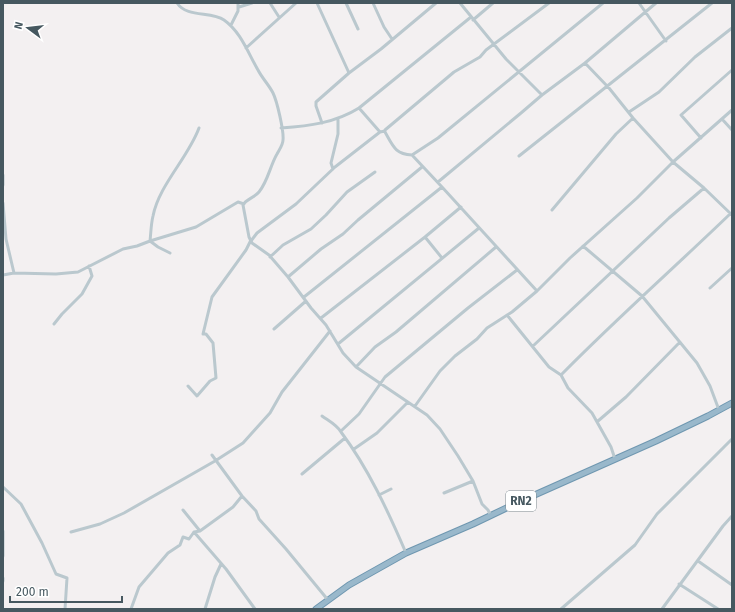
<svg xmlns="http://www.w3.org/2000/svg" width="735" height="612" font-family="'Fira Sans',sans-serif">
<style>
.lines{fill:none;stroke-linecap:round;stroke-linejoin:round}
.trunk-casing{stroke:#6f97b0;stroke-width:7}
.minor{stroke:#bac8ce;stroke-width:3}
.trunk{stroke:#99b8cb;stroke-width:5}
.labels{text-anchor:middle;dominant-baseline:central;stroke-width:4;stroke-linejoin:round;paint-order:stroke}
.shield{fill:#fff;stroke:#7e8a90;stroke-width:1}
.shield-label{font-size:12px;font-weight:bold;fill:#465860}
</style>
<rect width="100%" height="100%" fill="#f3f0f1"/>
<g class="lines">
<g class="trunk-casing">
<path id="trunk" d="M316,609l33,-24 57,-32 67,-29 48,-23 135,-60 52,-25 24,-13"/>
</g>
<path class="minor" d="M177,3c10,15 34,8 47,17 17,12 24,33 34,50 4,8 11,15 15,23 4,8 11,38 10,47 0,5 -4,10 -6,14 -7,12 -9,27 -18,38 -5,6 -13,7 -16,13l6,32 3,6 17,12 19,22 23,31 15,17 17,28 13,14 71,48 13,14 18,27 15,25 9,23 6,6 3,6
M270,3l9,14
M317,3l32,70
M346,3l12,26
M373,3l11,24 8,12
M460,3l46,56 36,36
M549,3l-63,47 -6,7 -26,15 -69,58v2c8,14 10,22 27,23l30,32 95,104 33,-33 67,-60 36,-36 59,-52
M639,3l27,38
M239,7l13,-4
M473,20l20,-17
M231,25l7,-14v-8
M246,48l50,-45
M585,63l71,-60
M359,108l21,24
M629,112l30,-20 36,-35 37,-29
M722,119l10,11
M322,123l-6,-17v-4l33,-29 32,-24 55,-46
M281,128c28,-2 54,-5 78,-20l112,-91
M701,138l-20,-23 51,-45
M412,155l26,-17 165,-135
M519,156l193,-153
M333,169l-2,-6 7,-29v-15
M3,175v10
M438,182l83,-69 21,-18 43,-32 24,25 24,30 40,44 31,26 28,27
M3,203l3,36 8,34
M552,210l64,-76 17,-16
M425,237l17,21
M150,241c1,-9 1,-17 3,-25 6,-31 35,-58 46,-88
M150,241l8,6 12,6
M251,241l6,-8 39,-29 39,-37 45,-35 5,-1
M583,246l59,50 55,67 13,23 9,24
M270,257l13,-12 28,-16 15,-14 21,-23 28,-20
M3,275l11,-2 42,1 22,-2 45,-23 14,-3 13,-5 46,-14 42,-25 6,2
M288,277l33,-28 22,-15 15,-14 64,-53
M710,288l22,-20
M304,297l138,-110
M507,315l42,52 12,8 7,13 24,25 19,34 4,12
M321,318l104,-81 36,-30
M54,324l8,-10 20,-20 10,-18 -3,-10
M274,329l32,-28
M338,344l141,-116
M533,346l136,-128 35,-30
M356,367l19,-20 21,-15 100,-85
M561,375c55,-56 113,-107 169,-161
M188,386l9,10 13,-15 6,-3 -3,-35 -7,-9h-3l9,-37 34,-47 5,-10
M415,406l25,-35 15,-15 22,-17 10,-11 25,-16 25,-21
M322,416c7,5 15,9 19,16 27,36 47,79 65,121
M598,421l28,-24 54,-55
M341,431l18,-17 26,-37 83,-69 49,-38
M354,449l23,-16 31,-31
M212,455l30,41 14,15 3,8 27,30 42,51
M215,461l28,-18 27,-30 12,-21 48,-61
M302,474l43,-36
M3,487l18,17 21,39 14,31 11,4 -2,31
M444,493l29,-12
M379,495l12,-6
M183,510l17,21
M3,531v25
M71,532l29,-8 24,-11 91,-52
M194,532l32,37 29,40
M698,561l34,24
M3,578v3
M679,584l39,25
M131,609l8,-22 29,-34 12,-8 3,-8 6,2 5,-7 6,-1 33,-24 9,-11
M205,609l10,-32 6,-13
M561,609l74,-64 22,-31 75,-75
M662,609l61,-83 9,-10"/>
<use href="#trunk" class="trunk"/>
</g>
<g class="labels">
<rect class="shield" x="506" y="491" width="30" height="20" rx="3"/>
<g class="shield-label">
<text x="521" y="501">RN2</text>
</g>
</g>
<rect width="735" height="612" fill="none" stroke="#465860" stroke-width="8"/>
<g transform="translate(28 28) rotate(285)" stroke="#ffffff" stroke-width="3" paint-order="stroke">
<path d="M0-3L7 15L0 10L-7 15Z" fill="#465860"/>
<text y="-6" font-size="11" font-weight="bold" text-anchor="middle" fill="#465860">N</text>
</g>
<path d="M10 596v6h112v-6" fill="none" stroke="#465860" stroke-width="2"/>
<text x="16" y="596" font-size="12" fill="#465860" stroke="#ffffff" stroke-width="3" paint-order="stroke">200 m</text>
</svg>
